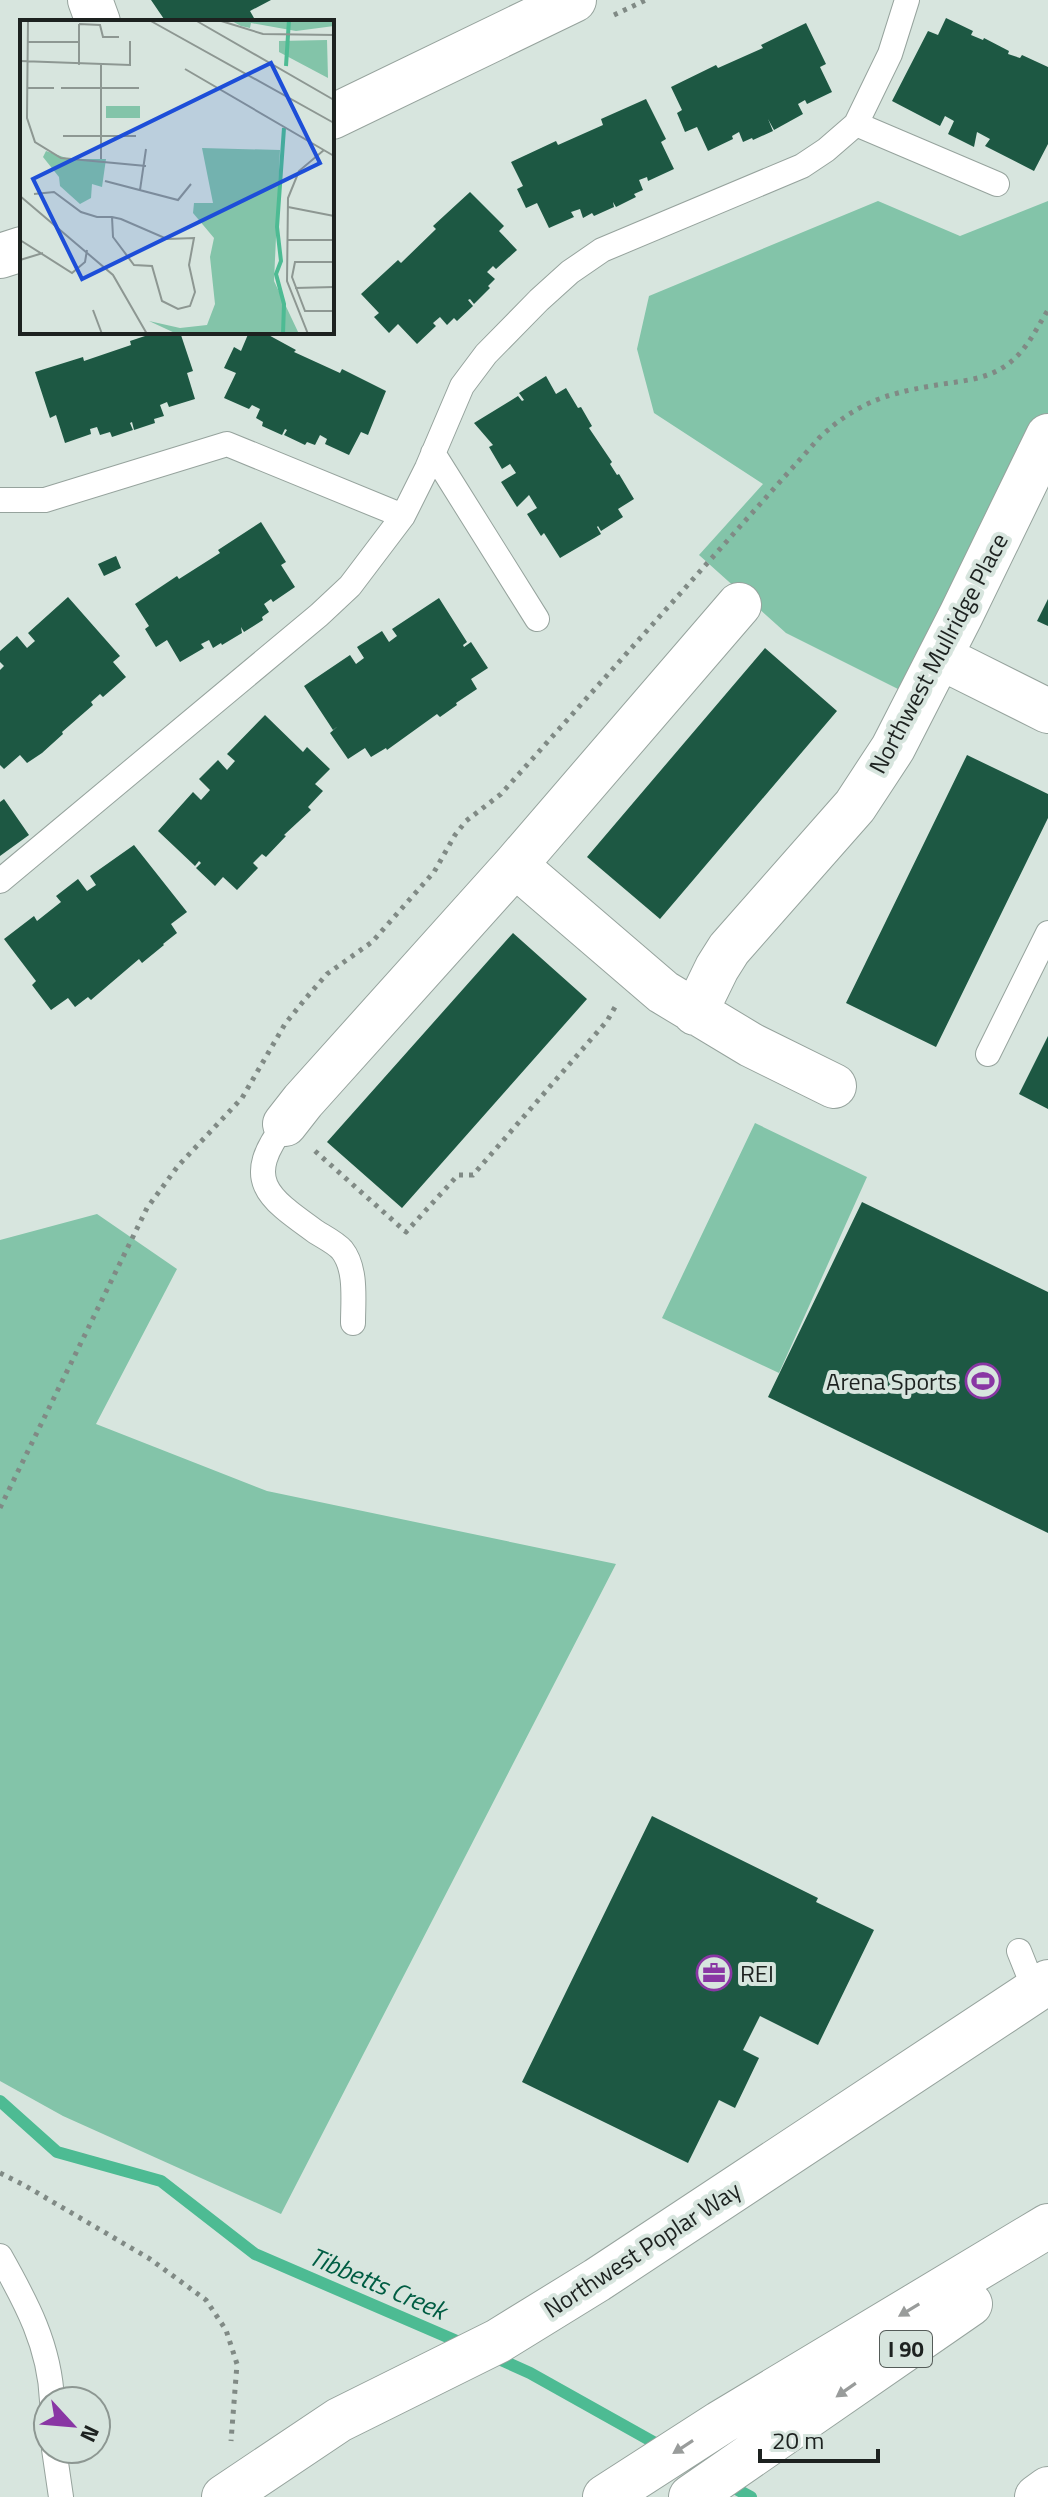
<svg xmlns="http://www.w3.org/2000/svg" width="1048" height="2497" font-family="'Titillium Web',sans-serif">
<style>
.green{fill:#83c4a9}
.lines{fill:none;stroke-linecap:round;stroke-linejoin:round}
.stream{stroke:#4dbb93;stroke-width:12}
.building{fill:#1d5843}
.service-casing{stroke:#96a39d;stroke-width:26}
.minor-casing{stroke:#96a39d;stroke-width:46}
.tertiary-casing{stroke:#96a39d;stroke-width:46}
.motorway-casing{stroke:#96a39d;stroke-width:46}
.path{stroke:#808a85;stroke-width:5;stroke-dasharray:4 6;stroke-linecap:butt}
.service{stroke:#fff;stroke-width:24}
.minor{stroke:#fff;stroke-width:44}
.tertiary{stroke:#fff;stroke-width:44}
.motorway{stroke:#fff;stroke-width:44}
.oneway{fill:#999c9b}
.labels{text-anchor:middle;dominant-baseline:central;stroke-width:8;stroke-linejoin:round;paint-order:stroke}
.shield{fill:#d7e5de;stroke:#555c59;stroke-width:2}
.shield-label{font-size:22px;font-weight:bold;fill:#1d2220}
.street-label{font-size:24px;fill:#1d2220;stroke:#d7e5de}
.poi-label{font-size:24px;fill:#1d2220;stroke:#d7e5de;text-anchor:end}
.water-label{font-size:26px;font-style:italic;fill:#005d43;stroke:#d7e5de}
.inset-river{fill:none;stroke:#4dbb93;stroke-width:4}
.inset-road{fill:none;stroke:#8d9792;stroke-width:2}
.view{fill:#1d4ed8;fill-opacity:0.15;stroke:#1d4ed8;stroke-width:4}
.inset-edge{fill:none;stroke:#1d2220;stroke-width:4}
</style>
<rect width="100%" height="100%" fill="#d7e5de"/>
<path class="green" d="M878,201l82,35 88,-35v235l-130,263 -132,-66 -87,-78 64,-71 -109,-71 -17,-64 12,-53z
M755,1123l112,54 -88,196 -117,-55z
M97,1214l80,55 -81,155 171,67 349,73 -335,650 -218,-98 -63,-35v-841z"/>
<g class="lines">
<path class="stream" d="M0,2101l57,51 104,29 94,73 211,91
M490,2355l40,18 134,75
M725,2483l26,14"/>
</g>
<path class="building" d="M151,0h120l-21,11 4,7 -8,4h-80z
M946,18l27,13 -2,4 12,5 1,-2 25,13 -1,3 12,4 2,-3 26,12v77l-14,27 -49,-25 5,-7 -13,-7 -3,15 -26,-13 6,-13 -9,-5 -5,10 -48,-25 36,-70 10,4z
M806,23l20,41 -6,3 12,25 -25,12 -2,-4 -7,4 5,10 -29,16 -6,-11 5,12 -20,9 -1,-2 -9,4 -4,-10 -7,4 1,3 -25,12 -11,-24 -12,5 -8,-19 5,-3 -11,-23 45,-22 2,3 45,-20 -2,-3z
M646,99l20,40 -5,3 13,27 -26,12 -1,-4 -8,3 4,10 -9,4 2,3 -20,10 -3,-5 1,5 -20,9 -2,-3 -9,5 -3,-9 -9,3 3,5 -25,11 -12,-25 -11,5 -9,-19 6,-3 -12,-24 45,-21 2,4 45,-20 -2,-6z
M470,192l34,34 -5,5 18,19 -21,19 -3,-3 -6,6 8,7 -7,7 2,2 -16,16 -4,-5 -2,1 5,6 -16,15 -3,-3 -7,7 -7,-8 -7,6 3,3 -19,18 -19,-20 -9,9 -15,-16 5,-4 -18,-19 37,-34 3,3 35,-34 -3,-3z
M157,332v2l23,-2 13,39 -6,2 8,26 -26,8 -2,-5 -7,3 4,11 -10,3 1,4 -21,7 -2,-8 -2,1 3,7 -21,7 -2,-5 -10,3 -3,-8 -7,2 1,5 -26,9 -9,-28 -6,3 -15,-46 48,-15 1,4 47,-16 -1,-4z
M249,332h14l33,18 -2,2 46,21 2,-4 44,22 -18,44 -7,-3 -12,23 -24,-11 2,-5 -7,-4 -5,10 -8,-3 -2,3 -21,-10 3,-5 -2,-1 -3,6 -20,-9 1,-4 -7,-4 4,-9 -8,-4 -3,4 -25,-11 12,-25 -12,-5 10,-21 7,4z
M546,376l10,18 10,-6 12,20 3,-1 11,19 -3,2 23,34 -2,2 7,11 2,-1 15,25 -16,10 5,8 -22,14 -3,-5 -1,1 4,7 -41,24 -16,-25 -3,3 -14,-22 10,-6 -8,-13 -12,12 -16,-25 15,-9 -6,-9 -8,5 -13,-22 4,-2 -19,-22 44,-27 4,5 2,-1 -5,-7z
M261,522l25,40 -5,3 14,22 -22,15 -2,-3 -7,5 5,8 -7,5 1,3 -19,12 -3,-5 1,6 -20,12 -1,-2 -8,5 -4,-8 -8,4 3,4 -24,14 -13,-22 -11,7 -11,-18 4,-3 -14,-22 42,-28 2,3 41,-26 -2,-3z
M116,556l5,12 -17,8 -6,-12z
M68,597l52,59 -7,6 13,15 -23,20 -3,-3 -9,8 2,3 -31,27 1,2 -21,19 -15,10 -7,-8 -16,14 -4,-4v-95l4,-4 -4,-4v-11l17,-15 10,12 8,-7 -7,-8z
M439,598l28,44 -4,3 1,2 7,-5 17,26 -17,11 6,10 -21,14 1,2 -17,12 -3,-3 -50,36 -1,-2 -15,9 -6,-9 -17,11 -18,-26 8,-7 -5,4 -29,-44 46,-31 6,9 8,-6 -7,-11 25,-16 7,11 8,-6 -5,-7z
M1048,599v27l-11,-5z
M765,648l72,63 -177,208 -73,-62z
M265,715l38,37 4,-5 23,22 -15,15 8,7 -15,16 3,3 -27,25 2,1 -20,21 -4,-3 -9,9 5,5 -21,22 -14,-13 -8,9 -19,-18 5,-5 -2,-2 -4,5 -37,-35 35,-39 8,8 9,-10 -11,-11 19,-19 9,10 8,-9 -8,-7z
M967,755l81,39v24l-112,229 -90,-44z
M4,799l25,36 -29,21v-54z
M134,845l53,67 -16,12 6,9 -14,11 1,1 -22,18 -3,-4 -48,41 -3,-3 -13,10 -7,-9 -17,12 -19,-25 9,-9 -5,5 -32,-42 30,-23 3,5 24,-19 -5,-6 22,-17 9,12 9,-6 -6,-9z
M513,933l74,66 -185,209 -75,-66z
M1048,1036v73l-29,-15z
M862,1202l186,90v241l-280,-136z
M652,1816l166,82 -2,4 58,28 -56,115 -58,-29 -17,34 16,8 -24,50 -16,-8 -31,63 -166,-81z"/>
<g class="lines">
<g class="service-casing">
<path id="service" d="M856,124l141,60
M433,453l104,166
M0,500h45l182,-56 176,72
M0,881l319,-266 31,-29 53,-70 24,-48 35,-82 24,-32 53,-54 31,-28 32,-22 200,-84 24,-16 30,-26 34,-70 17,-54
M988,1054l60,-121
M285,1124c-43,56 -18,73 31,108 8,5 20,11 26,18 15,19 11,50 11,73
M1019,1951l16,40
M0,2256c26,46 50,90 52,145
M54,2449l7,48"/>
</g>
<g class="minor-casing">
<path id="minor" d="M90,0l8,22
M940,657l108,54
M515,865l148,127 88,53 83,41
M695,1013l22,-45 12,-19 126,-143 38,-58 68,-133 87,-179
M285,1124l18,-23 212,-236 224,-260
M224,2497l115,-77 159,-79 99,-61 451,-298"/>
</g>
<g class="tertiary-casing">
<path id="tertiary" d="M332,117l242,-117
M0,256l22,-7"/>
</g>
<g class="motorway-casing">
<path id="motorway" d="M605,2497l115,-74 328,-197
M691,2497l279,-193
M1037,2497l11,-8"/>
</g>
<path class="path" d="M614,15l32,-15
M315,1151l91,81 52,-57h15l134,-154 8,-14
M0,1508l147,-300 31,-42 64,-68 43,-74 21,-26 21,-24 45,-32 62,-70 21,-37 11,-14 35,-27 319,-357c36,-33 64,-43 111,-51 26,-5 55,-5 77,-22 19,-14 28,-35 40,-54
M0,2173l24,12 126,74 56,41 20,30 11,34 -6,77"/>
<use href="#service" class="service"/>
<use href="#minor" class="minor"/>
<use href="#tertiary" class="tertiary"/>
<use href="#motorway" class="motorway"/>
</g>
<defs><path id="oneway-solid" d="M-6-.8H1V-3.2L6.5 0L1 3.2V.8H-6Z" transform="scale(2)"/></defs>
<g class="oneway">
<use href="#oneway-solid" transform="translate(909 2310) rotate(149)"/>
<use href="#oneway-solid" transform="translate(846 2390) rotate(145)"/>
<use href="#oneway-solid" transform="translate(683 2447) rotate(147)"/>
</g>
<defs>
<g id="stadium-ring" transform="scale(1.8)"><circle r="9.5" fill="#d7e5de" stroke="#8936a4" stroke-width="1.5"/><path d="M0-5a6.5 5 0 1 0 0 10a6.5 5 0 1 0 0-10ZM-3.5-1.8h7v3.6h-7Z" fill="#8936a4"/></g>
<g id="office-ring" transform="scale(1.8)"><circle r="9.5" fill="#d7e5de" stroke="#8936a4" stroke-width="1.5"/><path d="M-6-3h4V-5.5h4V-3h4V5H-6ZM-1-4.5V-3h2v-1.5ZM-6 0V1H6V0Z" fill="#8936a4"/></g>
</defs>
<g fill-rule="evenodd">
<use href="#stadium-ring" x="983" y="1381"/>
<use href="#office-ring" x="714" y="1973"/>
</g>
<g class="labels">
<rect class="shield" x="880" y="2331" width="52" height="36" rx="6"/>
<g class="shield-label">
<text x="906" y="2349">I 90</text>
</g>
<g class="street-label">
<text transform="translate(938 653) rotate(-62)">Northwest Mullridge Place</text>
<text transform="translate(642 2249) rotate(-33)">Northwest Poplar Way</text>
</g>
<g class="poi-label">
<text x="957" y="1381">Arena Sports</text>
<text x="740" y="1973" text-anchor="start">REI</text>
</g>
<g class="water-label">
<text transform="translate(378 2283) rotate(23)">Tibbetts Creek</text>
</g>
</g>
<g transform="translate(20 20)">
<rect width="314" height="314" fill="#d7e5de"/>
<path d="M210,0h104v6l-38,5 -45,-8 -1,5 -9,-2zM307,20l1,38 -49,-26v-11zM86,86h34v12h-34zM182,128l78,2 -6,131 25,53h-122l-28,-13 31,7 27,-3 8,-21 -5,-47 4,-19 -21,-25 1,-10h19zM26,131l23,8h37l-4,28 -10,-3 -1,14 -11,6 -20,-18 -1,-9 -16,-20z" fill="#83c4a9"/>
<path class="inset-river" d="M266,46l3,-46M263,314l1,-30 -8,-30 5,-13 -4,-34 7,-99"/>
<path class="inset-road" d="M8,0l-1,98 8,24 26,16 85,8M129,0l185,103M175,0l139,80M198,0l45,14 71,1M59,4l21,1 3,12h16M8,22h51M0,41l110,4v-24M59,45v-41M165,49l149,87M7,68h27M41,68h78M43,116h73M81,139v-94M85,161l73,19 13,-16M120,170l6,-41M14,174l20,-2 27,20 16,5h15l9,2 46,20 27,-1 -5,27 6,27 -5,14 -12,3 -16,-8 -10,-35 -18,-1 -21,-28 -1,-20M0,176l93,79 34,59M268,187l46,9M0,220l52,33 13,-11 2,-12M267,220h47M0,240l23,-7M314,242h-39l-3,15 13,34h29M275,268l39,-1M73,290l9,24M288,314l-21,-53 1,-83 11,-27 25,-21"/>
<path class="view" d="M251,43l49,100 -238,116 -49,-100z"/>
<rect width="314" height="314" class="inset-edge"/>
</g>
<g transform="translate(72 2425) rotate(116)"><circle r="38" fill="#d7e5de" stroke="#8d9792" stroke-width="2"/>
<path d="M0-6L14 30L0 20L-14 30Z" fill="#8936a4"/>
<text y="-12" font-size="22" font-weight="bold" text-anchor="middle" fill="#1d2220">N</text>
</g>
<path d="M760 2449v12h118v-12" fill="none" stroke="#1d2220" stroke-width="4"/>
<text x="772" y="2449" font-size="24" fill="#1d2220" stroke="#d7e5de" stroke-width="6" paint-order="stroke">20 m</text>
</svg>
